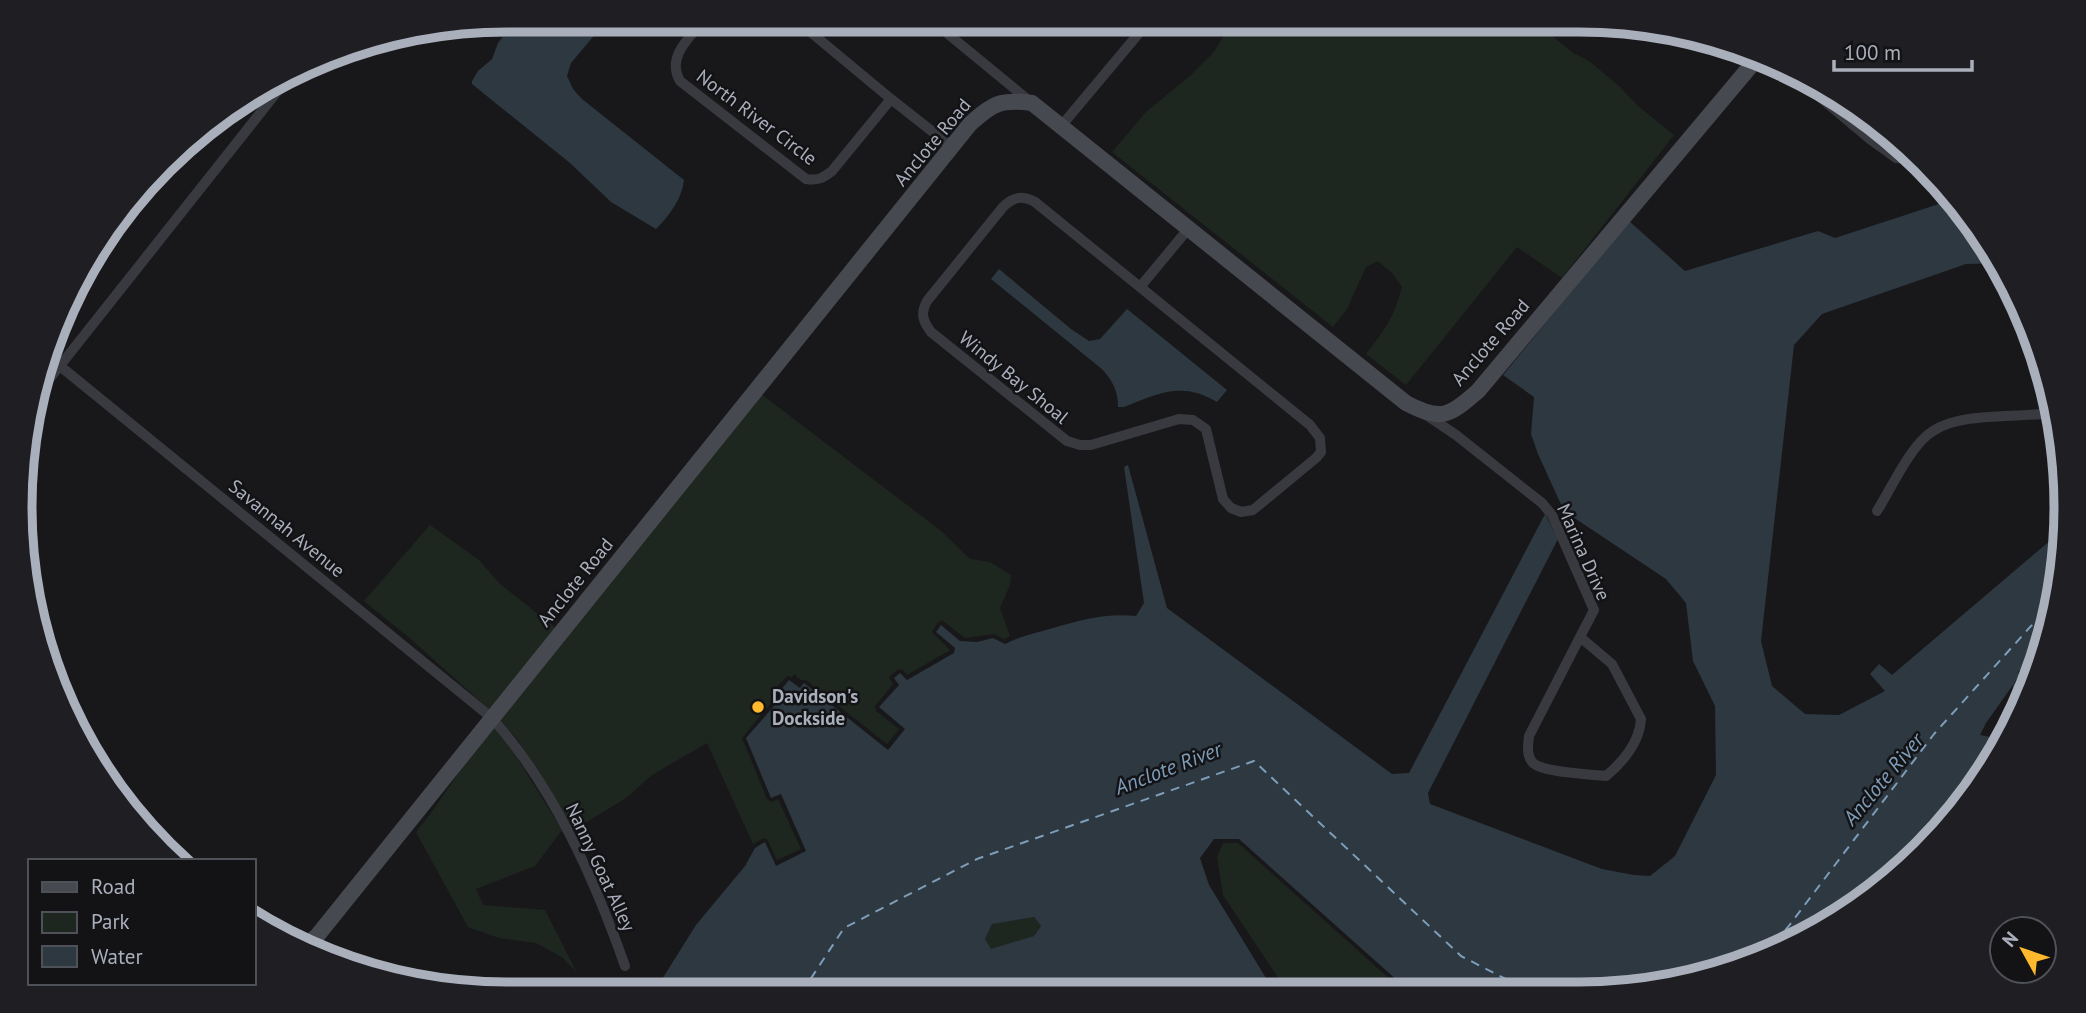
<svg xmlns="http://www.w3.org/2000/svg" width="2086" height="1013" font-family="'PT Sans',sans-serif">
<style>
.green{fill:#1e271f}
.water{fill:#2d3840;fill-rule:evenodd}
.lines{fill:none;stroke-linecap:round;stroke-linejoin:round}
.ferry{stroke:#7e9db9;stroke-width:2;stroke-dasharray:9 7;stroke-linecap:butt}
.street{stroke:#393a40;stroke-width:10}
.secondary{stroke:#474950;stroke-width:16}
.poi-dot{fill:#ffb92c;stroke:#131316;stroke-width:2.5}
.labels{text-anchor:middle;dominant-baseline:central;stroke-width:5;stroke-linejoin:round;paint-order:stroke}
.street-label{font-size:19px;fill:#aaafbc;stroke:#131316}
.poi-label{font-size:19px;font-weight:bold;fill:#aaafbc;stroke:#131316;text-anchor:start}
.water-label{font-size:21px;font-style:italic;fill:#7e9db9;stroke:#131316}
.rim{fill:none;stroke:#aaafbc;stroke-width:9}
</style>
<rect width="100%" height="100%" fill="#18181b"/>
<path class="green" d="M1233,20h300l40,33 16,8 31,26 18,19 36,29 -112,143 -45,-31 -111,138 -40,-31c18,-23 29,-38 36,-67l-10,-14 -14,-12 -12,6 -19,42 -14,18 -221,-175 34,-40 44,-36 24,-24z
M761,394l179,136 30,29 20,3 21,13 -1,10 -10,23 10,28 -6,3 -11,-5 -28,4 -22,-17 -5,1 -6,10 18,18 -43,25 -5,-6 -5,1 -8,7 4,7 -18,22 1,5 23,18 -12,15 -81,-64h-5l-7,-6 -2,3 -5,-1 -12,13 2,7 -35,42 25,61 5,3 6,-3 23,50 -24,11 -10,-21 -3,-1 -11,6 -46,-101 -55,32 -26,23 -44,27 -10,3 -54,-88 -19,-22z
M430,525l49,35 20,23 58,46 -66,82 -79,-71 -48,-39z
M493,726l16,19 53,85 -27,36 -59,23 7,16 62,5 32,63 -15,-16 -26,-14 -37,-5 -31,-11 -52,-95c28,-34 49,-72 77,-106z
M1223,843h15l164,147 -115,1 -64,-96 -6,-38z
M1034,917l7,9 -7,10 -43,15 -6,-12 6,-15z"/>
<path class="water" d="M517,19h91l-37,44 -4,13 6,13 9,10 102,81c-2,19 -15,36 -28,49l-45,-27 -41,-39 -98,-79v-3l6,-10 14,-12 6,-16z
M1957,201l45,62 -36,1 -144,50 -28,31 -33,296 11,45 33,28 34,1 46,-24 -15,-17 9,-10 13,11 173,-147 1,10 -16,94 -5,15 -27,25 2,3 -34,48 -6,12 10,2 3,19 -47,71 -95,84 -115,57 -93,22h-235l-169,-151h-25l-14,19 9,27 65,106 -369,1 -8,-3 -9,3h-234l42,-67 49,-59 10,-18 10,-6 11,24 30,-15 -25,-57 -10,4 -25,-60 37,-42 -4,-4 10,-12 11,8 4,-5 84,67 17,-21 -26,-22 20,-22 -5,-7 6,-5 7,7 47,-27 1,-5 -19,-16 5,-7 19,16 17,1 16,-4 12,6c15,-8 31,-11 48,-16 28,-8 53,-15 83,-12l8,-13 -20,-136 4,-2 39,143 225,166 17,-1 136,-259 13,25 -130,254 2,11 172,65 32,6 16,1 25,-20 41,-81 -1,-69 -22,-45 -7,-58 -20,-24 -102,-68 -26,-57 -7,-20 3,-37 -31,-22 126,-154 56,50 133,-40 17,7 110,-36zM1034,917l7,9 -7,10 -43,13 -6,-10 7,-15z
M999,269l72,60 18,12 11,-2 27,-30 100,81 -10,12c-34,-21 -59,-9 -93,5h-6c0,-16 -5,-25 -15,-37l-112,-91z"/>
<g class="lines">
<path class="ferry" d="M1764,954l24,-27 146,-193 97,-108 23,-18
M802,992l42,-64 133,-69 277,-98 207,195 66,34"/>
<path class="street" d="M705,19c-16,19 -39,38 -25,62l126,98c12,2 17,-1 26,-8l59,-72 61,48
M796,20l95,79
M931,20l101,83
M1779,63l92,77 25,18 16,1 2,-3
M1062,125l88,-105
M1854,126l12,-13
M1140,287l170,138 10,13 1,14 -5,6 -63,52 -12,2 -10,-4 -8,-9 -17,-70 -13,-9 -14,-1 -88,26h-11l-13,-4 -136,-109c-8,-11 -11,-18 -4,-31l76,-94c10,-10 19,-12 32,-5l105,85 49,-59
M60,366l432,352c62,70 102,160 133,248
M32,401l256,-323
M1425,414l31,21 86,68 10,12 42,95 -14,27
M1877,511c14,-22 34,-67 56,-80 30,-20 87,-12 123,-19
M1580,637l32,27 29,55c-1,23 -19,44 -35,57 -16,-2 -62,-3 -73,-13 -7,-8 -5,-17 -4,-27z
M2018,687l10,3"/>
<path class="secondary" d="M302,948l15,-12 653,-812c23,-21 31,-25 62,-21l374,300c36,19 43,13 72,-12l281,-335"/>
</g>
<circle class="poi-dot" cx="758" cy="707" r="7"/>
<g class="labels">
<g class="street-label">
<text transform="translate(757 117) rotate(37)">North River Circle</text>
<text transform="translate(932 142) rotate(-50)">Anclote Road</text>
<text transform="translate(1490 342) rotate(-49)">Anclote Road</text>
<text transform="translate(1014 377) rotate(39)">Windy Bay Shoal</text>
<text transform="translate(287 528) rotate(39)">Savannah Avenue</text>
<text transform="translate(1584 552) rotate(66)">Marina Drive</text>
<text transform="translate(575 582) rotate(-51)">Anclote Road</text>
<text transform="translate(601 867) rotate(65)">Nanny Goat Alley</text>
</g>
<g class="poi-label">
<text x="772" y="696">Davidson's<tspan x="772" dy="22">Dockside</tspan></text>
</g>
<g class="water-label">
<text transform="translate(1168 768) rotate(-21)">Anclote River</text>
<text transform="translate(1883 779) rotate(-50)">Anclote River</text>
</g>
</g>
<path d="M0 0H2086V1013H0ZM507 32H1579A475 475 0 0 1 2054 507V507A475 475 0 0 1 1579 982H507A475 475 0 0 1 32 507V507A475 475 0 0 1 507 32Z" fill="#1f1f23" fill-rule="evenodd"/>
<path class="rim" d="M507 32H1579A475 475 0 0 1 2054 507V507A475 475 0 0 1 1579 982H507A475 475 0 0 1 32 507V507A475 475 0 0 1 507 32Z"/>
<rect x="28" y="859" width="228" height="126" fill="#131316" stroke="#4f5158" stroke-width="2"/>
<rect x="42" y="882" width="35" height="10" fill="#474950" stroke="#4f5158" stroke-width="2"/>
<text x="91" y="894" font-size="21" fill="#aaafbc">Road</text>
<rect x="42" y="912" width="35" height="21" fill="#1e271f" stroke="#4f5158" stroke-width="2"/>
<text x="91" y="929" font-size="21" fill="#aaafbc">Park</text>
<rect x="42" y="946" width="35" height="21" fill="#2d3840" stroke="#4f5158" stroke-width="2"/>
<text x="91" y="964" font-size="21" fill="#aaafbc">Water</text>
<g transform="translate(2023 950) rotate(310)"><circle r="33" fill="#131316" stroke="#4f5158" stroke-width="2"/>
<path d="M0-5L12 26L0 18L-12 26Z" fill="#ffb92c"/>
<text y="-10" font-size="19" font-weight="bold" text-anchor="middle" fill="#aaafbc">N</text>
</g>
<path d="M1834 60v10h138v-10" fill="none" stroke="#aaafbc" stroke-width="3.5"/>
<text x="1844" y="60" font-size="21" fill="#aaafbc" stroke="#131316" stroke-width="5" paint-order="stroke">100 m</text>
</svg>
